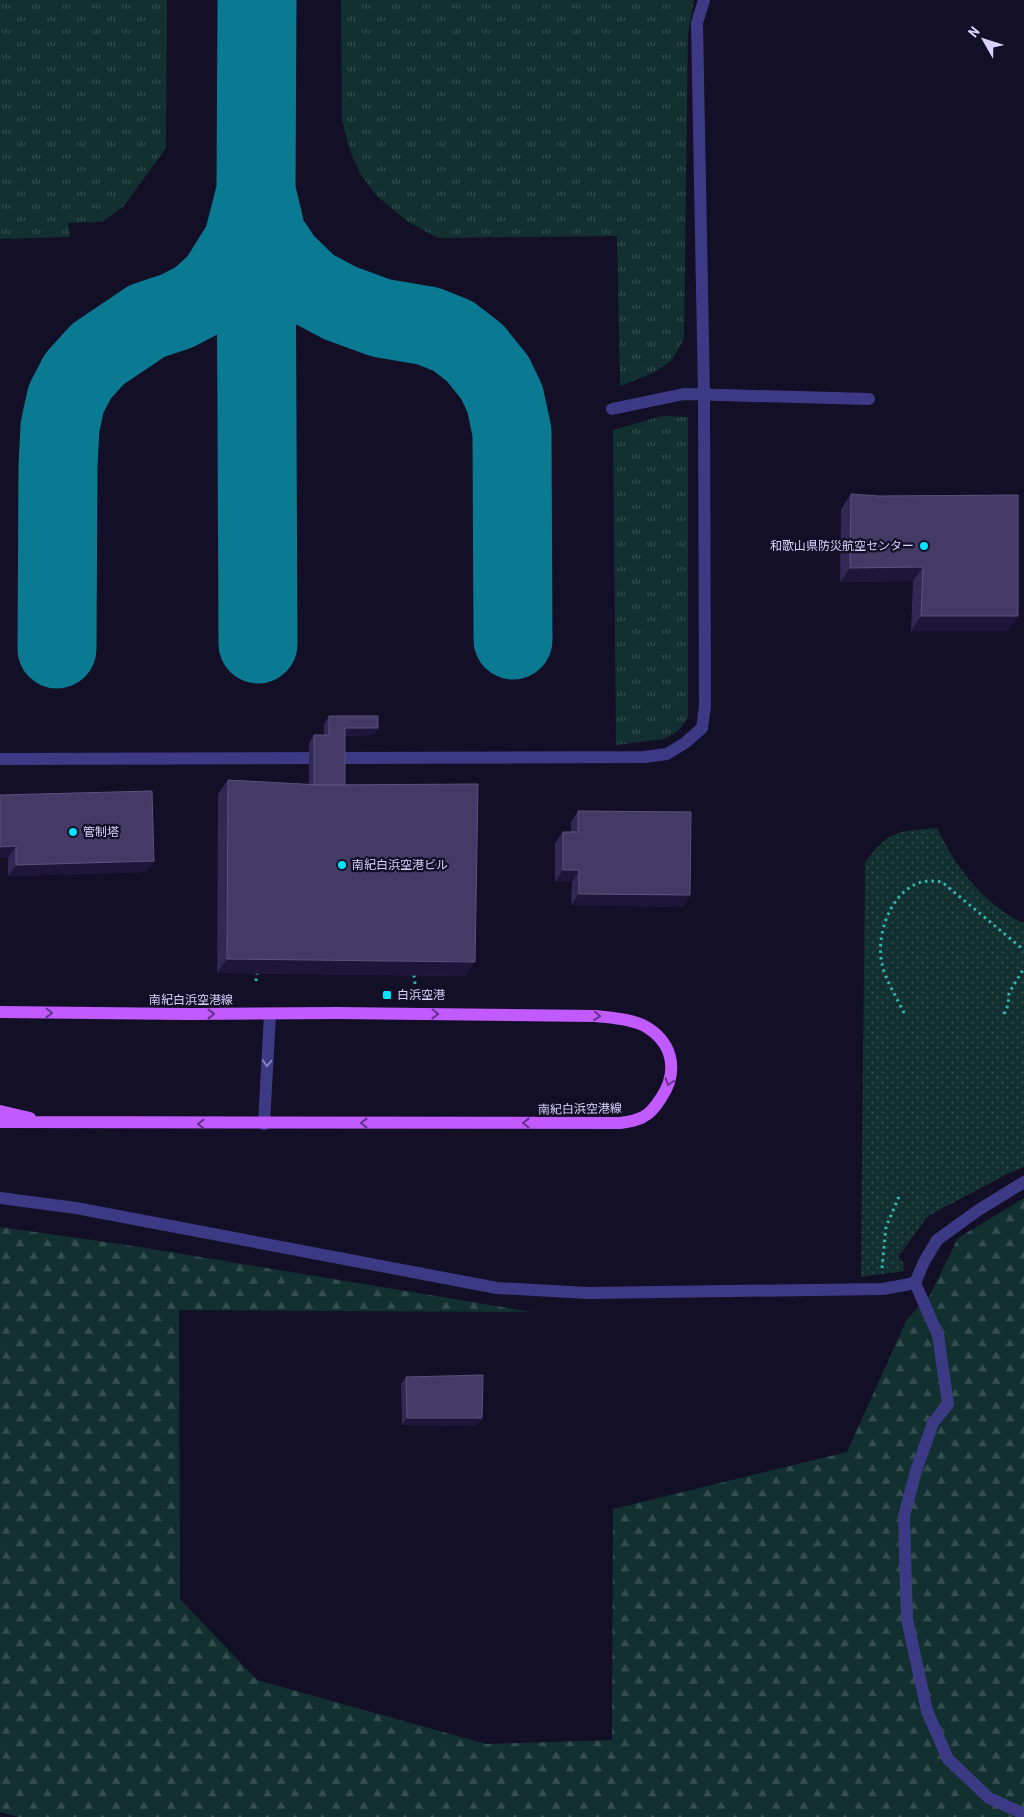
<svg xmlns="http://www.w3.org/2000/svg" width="1024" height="1817" font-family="'Roboto Condensed','Noto Sans JP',sans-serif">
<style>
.grass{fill:url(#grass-tufts)}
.forest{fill:url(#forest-firs)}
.park{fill:url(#park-dots)}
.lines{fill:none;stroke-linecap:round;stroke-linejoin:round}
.taxiway{stroke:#0a7a92;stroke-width:79}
.path{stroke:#2fb8b0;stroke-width:3;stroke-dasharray:2.5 4;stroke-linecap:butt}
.service{stroke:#3d3a85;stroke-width:12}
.minor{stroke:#3d3a85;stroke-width:12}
.primary{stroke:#c25bff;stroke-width:12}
.wall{fill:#312854}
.shaded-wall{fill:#1d163a}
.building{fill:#433a66;stroke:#5a527e}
.oneway{stroke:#623188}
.oneway2{stroke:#837fbc}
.poi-dot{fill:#00e5ff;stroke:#130f26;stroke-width:2}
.labels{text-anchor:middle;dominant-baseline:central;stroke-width:4.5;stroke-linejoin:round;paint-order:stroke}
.poi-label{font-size:12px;fill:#d9d4ff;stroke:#130f26;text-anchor:start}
.street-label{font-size:12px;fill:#d9d4ff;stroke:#130f26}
</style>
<defs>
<pattern id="grass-tufts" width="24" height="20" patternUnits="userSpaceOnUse" patternTransform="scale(1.25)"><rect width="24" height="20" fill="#12302f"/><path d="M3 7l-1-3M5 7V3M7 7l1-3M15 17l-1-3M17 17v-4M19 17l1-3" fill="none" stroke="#344d4e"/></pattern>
<pattern id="forest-firs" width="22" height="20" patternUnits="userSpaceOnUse" patternTransform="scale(1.25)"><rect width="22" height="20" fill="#12302f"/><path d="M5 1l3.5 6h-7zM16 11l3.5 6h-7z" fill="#344d4e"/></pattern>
<pattern id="park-dots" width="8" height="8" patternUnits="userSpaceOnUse" patternTransform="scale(1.25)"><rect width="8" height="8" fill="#12302f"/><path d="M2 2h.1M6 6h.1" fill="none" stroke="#344d4e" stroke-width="1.8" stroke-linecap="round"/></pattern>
</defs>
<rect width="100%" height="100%" fill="#130f26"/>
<path class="grass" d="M0,0h167l-1,148 -42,58 -22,16 -34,1 2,14 -70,2z
M341,0h353l-6,33 -4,306 -13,22 -18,12 -33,13 -3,-150 -179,2 -30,-16 -32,-27 -15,-20 -11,-24 -8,-31z
M662,416l26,1v301l-10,13 -14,8 -48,6 -3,-315z"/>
<path class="forest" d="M1024,1198v619h-1006l-18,-5v-585l134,19 398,66 -353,-2 1,289 77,81 229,64 126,-4 1,-231 234,-57 60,-133 22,-22 29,-59z"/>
<path class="park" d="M937,828c16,33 37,63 67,84 7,4 12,9 20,11v244l-13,5 -83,44 -30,41 5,5 1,9 -43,6 4,-415c26,-33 31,-30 72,-34z"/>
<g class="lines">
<path class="taxiway" d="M256,191l11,46 17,25 26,25 30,16 41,15 47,8 25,10 22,17 20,25 10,21 7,33 1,208
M256,213l2,431
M57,649l1,-183 2,-39 6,-28 12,-23 20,-22 49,-33 30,-10 21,-11 20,-18 25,-40 13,-51 1,-191"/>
<path class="path" d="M414,975l1,9
M256,981l1,-8
M904,1013c-7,-15 -19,-34 -22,-49 -6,-28 7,-68 34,-80 8,-4 17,-3 26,-2l82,68
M1004,1014l4,-9 1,-12 15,-25
M882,1268l4,-41 14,-33"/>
<path class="service" d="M612,409l72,-15 185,5
M0,759l644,-2 23,-3 18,-11 17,-15 3,-22 -1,-311 -7,-372 7,-23
M264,1124l6,-110
M915,1283l23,52 10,69 -15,19 -17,48 -12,45 3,103 20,92 21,48 41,39 35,16"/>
<path class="minor" d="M0,1198l76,10 421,80 91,5 295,-4 32,-6 9,-21 13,-22 40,-29 47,-29"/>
<path class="primary" d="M0,1012l189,2 149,-1 258,3c16,2 38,3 52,12 26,17 30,45 13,70 -5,8 -10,15 -18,19 -7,4 -15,5 -23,6l-620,-1
M0,1111l30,7"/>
</g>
<path class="wall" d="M851,494l167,122 -10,15h-97l2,-50 -73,1 1,-73z
M329,716l49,12 -5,7 -28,1v49l120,191 -248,-3 1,-179 10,-14 81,4v-41l5,-8h10v-11z
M0,795l154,66 -8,11 -138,4v-18z
M578,811l112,84 -7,12 -112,-2 1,-23h-17v-39l8,-11h8v-10z
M406,1377l76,41 -5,8 -75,-1 -1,-41z"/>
<path class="shaded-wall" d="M923,567l-10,14 -73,1 10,-14z
M921,616h97l-10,15h-97z
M345,728h33l-5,7 -33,1z
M16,846l-8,12h-8v-11z
M154,861l-8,11 -138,4 8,-11z
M563,870h16l-7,12h-17z
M579,894l111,1 -7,12 -112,-2z
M227,959l248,3 -10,14 -248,-3z
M407,1418h75l-5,8 -75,-1z"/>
<path class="building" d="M851,494l28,2 139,-1v121h-97l2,-49 -73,1z
M329,716h49v12h-33v57h-31v-50h15z
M228,780l91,5 159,-1 -3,178 -248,-3z
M152,791l2,70 -138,4v-19l-16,1v-52z
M578,811l113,1 -1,83 -111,-1v-24h-16v-38h15z
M483,1375l-1,43h-75l-1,-41z"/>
<defs><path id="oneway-chevron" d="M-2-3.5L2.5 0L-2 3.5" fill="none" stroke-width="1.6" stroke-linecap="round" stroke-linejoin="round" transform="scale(1.25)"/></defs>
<g class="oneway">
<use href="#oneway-chevron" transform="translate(49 1013) rotate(1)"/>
<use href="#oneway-chevron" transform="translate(211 1014)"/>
<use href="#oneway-chevron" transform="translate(435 1014) rotate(1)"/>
<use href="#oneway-chevron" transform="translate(597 1016) rotate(5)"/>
<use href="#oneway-chevron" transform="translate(669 1082) rotate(108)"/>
<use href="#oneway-chevron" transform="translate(364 1123) rotate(180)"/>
<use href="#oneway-chevron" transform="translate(526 1123) rotate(180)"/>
<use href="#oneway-chevron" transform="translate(201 1124) rotate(180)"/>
</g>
<use class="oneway2" href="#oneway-chevron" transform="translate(267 1063) rotate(93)"/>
<g class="poi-dot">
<circle cx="924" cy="546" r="5"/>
<circle cx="73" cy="832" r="5"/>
<circle cx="342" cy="865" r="5"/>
<rect x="382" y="990" width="10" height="10" rx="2.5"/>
</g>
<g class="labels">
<g class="poi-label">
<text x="914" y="546" text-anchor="end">和歌山県防災航空センター</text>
<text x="83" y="832">管制塔</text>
<text x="352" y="865">南紀白浜空港ビル</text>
<text x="397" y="995">白浜空港</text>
</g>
<g class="street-label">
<text x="191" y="1000">南紀白浜空港線</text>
<text transform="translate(580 1109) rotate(-1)">南紀白浜空港線</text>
</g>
</g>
<g transform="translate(984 40) rotate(309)" stroke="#130f26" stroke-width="4" paint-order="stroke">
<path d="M0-4L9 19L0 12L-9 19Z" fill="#d9d4ff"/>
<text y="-8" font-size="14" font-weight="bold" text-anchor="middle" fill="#d9d4ff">N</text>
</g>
</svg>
